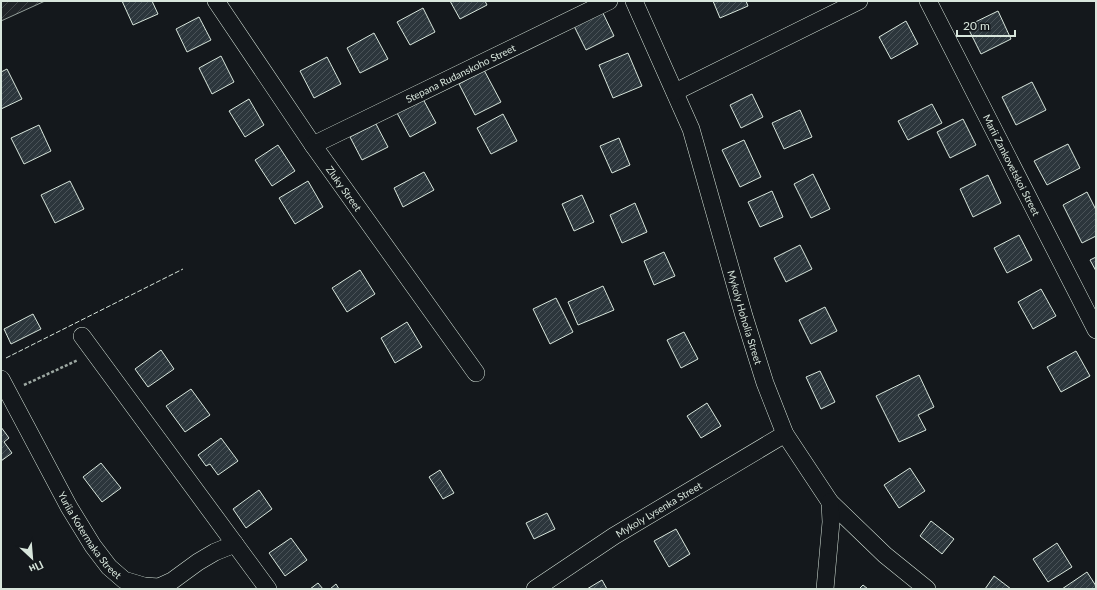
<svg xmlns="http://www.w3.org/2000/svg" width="1097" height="590" font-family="Lato,sans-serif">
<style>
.garden{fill:url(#garden-furrows);stroke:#939e99}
.building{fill:url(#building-hatch);stroke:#d8e6dc}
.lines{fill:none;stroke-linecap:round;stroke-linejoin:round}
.minor-casing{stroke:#d8e6dc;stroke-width:18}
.path{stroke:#9da8a2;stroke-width:2.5;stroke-dasharray:3 2;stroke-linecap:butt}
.minor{stroke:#14181c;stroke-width:17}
.fence{stroke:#d8e6dc;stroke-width:1;stroke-dasharray:5 2;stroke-linecap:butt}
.labels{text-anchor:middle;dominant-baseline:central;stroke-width:3;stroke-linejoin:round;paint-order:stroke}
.street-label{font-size:10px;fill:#d8e6dc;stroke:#14181c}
</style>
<defs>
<pattern id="garden-furrows" width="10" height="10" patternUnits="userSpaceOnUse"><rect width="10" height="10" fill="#202428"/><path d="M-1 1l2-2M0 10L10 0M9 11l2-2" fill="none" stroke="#404447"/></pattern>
<pattern id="building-hatch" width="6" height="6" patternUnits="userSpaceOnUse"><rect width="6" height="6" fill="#2c363c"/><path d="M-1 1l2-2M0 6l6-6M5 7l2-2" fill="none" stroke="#4a5358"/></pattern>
</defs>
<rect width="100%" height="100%" fill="#14181c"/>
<path class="garden" d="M1,1h44l-44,20z"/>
<path class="building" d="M122,1h30l6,13 -25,11z
M450,1h35l2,4 -27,14z
M713,1h33l2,5 -28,12z
M423,8l12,24 -25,13 -13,-23z
M601,9l13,27 -28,14 -14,-28z
M998,11l13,28 -30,15 -14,-28z
M199,17l12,23 -24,12 -11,-23z
M906,21l12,23 -27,15 -12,-22z
M374,33l14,26 -28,14 -13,-25z
M628,53l14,33 -29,12 -14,-33z
M221,56l13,26 -22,12 -13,-26z
M327,57l14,27 -27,14 -14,-27z
M7,69l15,30 -21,10v-37z
M484,70l17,32 -26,13 -16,-31z
M1032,82l14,28 -30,15 -14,-28z
M752,94l11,23 -22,11 -11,-23z
M249,99l15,26 -19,12 -16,-26z
M423,99l13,24 -26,14 -13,-24z
M932,104l10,19 -34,17 -10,-19z
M800,110l12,27 -28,12 -12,-26z
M503,114l14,27 -26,13 -14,-26z
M963,119l13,26 -26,13 -13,-26z
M376,124l12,23 -26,13 -12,-23z
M39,125l12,26 -27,13 -13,-26z
M619,138l11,27 -18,8 -12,-27z
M744,140l17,37 -21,10 -18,-37z
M1068,144l12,24 -33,17 -13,-24z
M278,145l17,26 -23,15 -17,-26z
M424,172l10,18 -31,17 -9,-19z
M813,174l17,35 -19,9 -17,-34z
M988,175l13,28 -28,14 -13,-28z
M70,181l14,28 -29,14 -14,-28z
M308,181l15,26 -28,17 -16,-26z
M772,191l11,26 -23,10 -12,-25z
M1087,192l9,18v26l-14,7 -19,-38z
M582,195l12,27 -20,9 -12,-27z
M635,203l12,29 -25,11 -12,-28z
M1019,235l13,25 -25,13 -13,-25z
M800,245l12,24 -26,13 -12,-24z
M664,252l11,24 -21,9 -10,-24z
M1096,257v14l-6,-11z
M360,270l15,24 -28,18 -15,-24z
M603,286l11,24 -36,15 -10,-23z
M1041,289l15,27 -23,13 -15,-27z
M556,298l17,34 -23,12 -17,-35z
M825,307l12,24 -26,13 -12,-24z
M33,314l8,15 -30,15 -7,-15z
M407,322l15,25 -27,16 -14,-25z
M684,332l14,27 -17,9 -14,-28z
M161,350l13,19 -26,18 -13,-18z
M1076,351l14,25 -29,16 -14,-25z
M820,371l15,31 -14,7 -15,-32z
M919,375l15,32 -16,8 8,15 -27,12 -23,-46z
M191,389l19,26 -25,17 -19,-26z
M707,403l14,23 -20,12 -14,-22z
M1,427l8,11 -5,4 8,11 -11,8z
M221,438l17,23 -20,14 -8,-11 -4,2 -8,-11z
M101,463l20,25 -19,14 -19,-25z
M910,468l15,23 -26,17 -15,-23z
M440,470l14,23 -11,6 -14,-22z
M259,490l13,19 -26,19 -13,-19z
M547,513l8,16 -21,10 -8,-16z
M931,521l23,18 -12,15 -22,-18z
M676,529l14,25 -21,13 -15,-26z
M291,538l16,22 -22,16 -16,-23z
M1057,543l15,24 -24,15 -15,-23z
M1087,572l9,14v3h-34z
M994,576l17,13h-26z
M602,580l5,9h-20z
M318,583l5,6h-13z
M336,584l3,5h-9z
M863,585l5,4h-9z"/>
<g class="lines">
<g class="minor-casing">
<g id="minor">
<path id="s1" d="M216,1l97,144 163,228"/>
<path id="s2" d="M634,1l57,128 53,187 21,67 20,51 45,68 55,53 42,34"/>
<path id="s3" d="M928,1l168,329"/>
<path d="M675,92l184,-91"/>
<path id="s4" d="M313,145l296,-144"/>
<path d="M82,336l186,253"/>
<path id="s5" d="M1,379l68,128 24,39 16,21 15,13 20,6 15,1 13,-6 26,-19 17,-10 20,-8"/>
<path id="s6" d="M535,589l79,-53 171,-102"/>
<path d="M825,589l6,-67 -1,-20"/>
</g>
</g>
<path class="path" d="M24,385l54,-25"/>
<use href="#minor" class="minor"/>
<path class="fence" d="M6,358l177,-89"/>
</g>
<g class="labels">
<g class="street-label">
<text stroke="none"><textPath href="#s4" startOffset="164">Stepana Rudanskoho Street</textPath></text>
<text stroke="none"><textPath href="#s3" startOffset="184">Marii Zankovetskoi Street</textPath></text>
<text stroke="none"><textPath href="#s1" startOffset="227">Zluky Street</textPath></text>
<text stroke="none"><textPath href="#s2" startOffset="336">Mykoly Hoholia Street</textPath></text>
<text stroke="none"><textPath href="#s6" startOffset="147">Mykoly Lysenka Street</textPath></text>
<text stroke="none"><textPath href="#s5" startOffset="180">Yuriia Kotermaka Street</textPath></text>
</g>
</g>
<rect width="1097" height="590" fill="none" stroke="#d8e6dc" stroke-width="4"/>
<g transform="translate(32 558) rotate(154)" stroke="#14181c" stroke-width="3" paint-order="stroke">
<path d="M0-3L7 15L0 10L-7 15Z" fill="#d8e6dc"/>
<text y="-6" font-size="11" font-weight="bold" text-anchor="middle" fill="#d8e6dc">Пн</text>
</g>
<path d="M957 30v6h58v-6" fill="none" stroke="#d8e6dc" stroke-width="2"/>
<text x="963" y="30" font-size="12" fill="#d8e6dc" stroke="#14181c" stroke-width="3" paint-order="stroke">20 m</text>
</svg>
